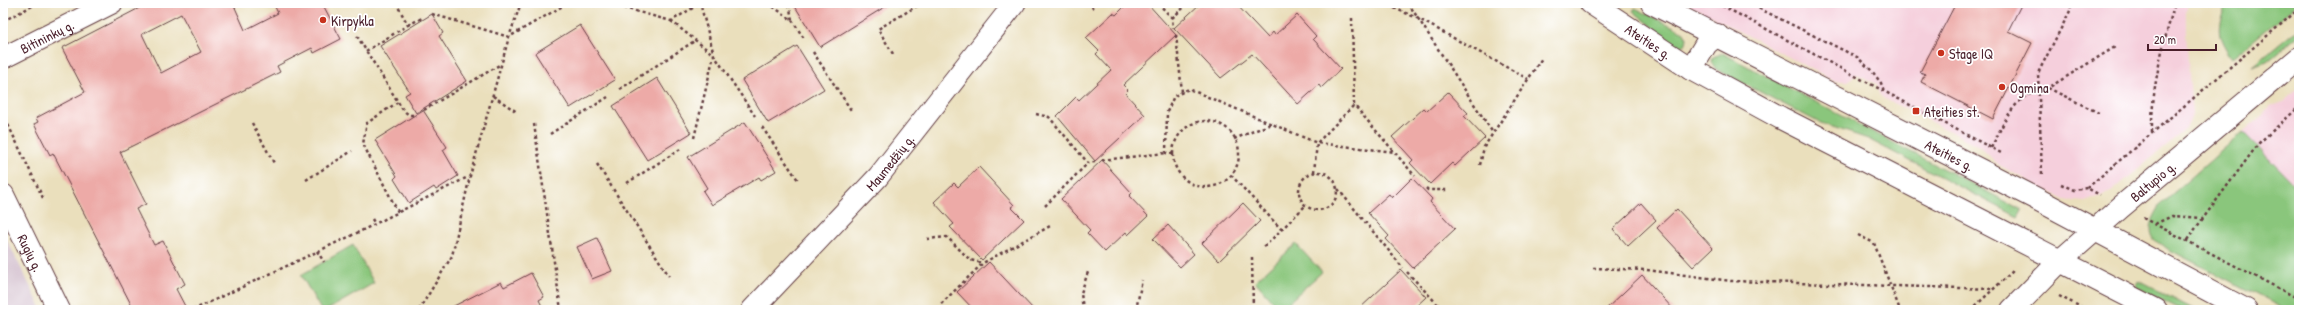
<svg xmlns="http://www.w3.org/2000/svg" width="2302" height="313" font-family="'Patrick Hand',sans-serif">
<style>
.built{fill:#f5cfdc}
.industrial{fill:#d1bdcc}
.green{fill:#8ac67b;stroke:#6a7253}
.building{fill:#edaaa7;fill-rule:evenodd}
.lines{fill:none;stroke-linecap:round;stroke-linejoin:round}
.street-casing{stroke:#623c41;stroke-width:23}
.secondary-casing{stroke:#623c41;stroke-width:24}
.primary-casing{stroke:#623c41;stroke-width:24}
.path{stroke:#623c41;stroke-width:2.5;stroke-dasharray:3 3;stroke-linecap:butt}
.street{stroke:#fff;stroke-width:21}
.secondary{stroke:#fff;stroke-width:22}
.primary{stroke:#fff;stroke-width:22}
.poi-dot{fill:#c8321e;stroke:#fff;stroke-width:1.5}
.labels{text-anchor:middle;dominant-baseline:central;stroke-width:3.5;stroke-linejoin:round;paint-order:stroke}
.poi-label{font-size:14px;fill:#4a1f2b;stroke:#fff;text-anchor:start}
.street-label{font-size:14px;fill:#4a1f2b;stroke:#fff}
</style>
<rect width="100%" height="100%" fill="#fff"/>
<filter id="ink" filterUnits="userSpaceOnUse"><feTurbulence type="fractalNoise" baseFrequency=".025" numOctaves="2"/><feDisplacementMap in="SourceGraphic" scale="8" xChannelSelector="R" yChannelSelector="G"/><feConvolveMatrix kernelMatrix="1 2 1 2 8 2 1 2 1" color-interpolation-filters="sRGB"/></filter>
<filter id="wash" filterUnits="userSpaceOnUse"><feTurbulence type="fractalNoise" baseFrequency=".012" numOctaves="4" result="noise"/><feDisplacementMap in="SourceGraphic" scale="16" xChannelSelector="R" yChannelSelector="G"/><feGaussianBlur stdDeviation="0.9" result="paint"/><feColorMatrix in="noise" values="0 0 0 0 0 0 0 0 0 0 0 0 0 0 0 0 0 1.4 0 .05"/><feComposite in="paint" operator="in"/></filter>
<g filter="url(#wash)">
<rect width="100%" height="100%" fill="#eadfbc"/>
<path class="built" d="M1685,3h503l-2,8v22l6,81 -6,15 -75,63 -26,10 -20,-2 -66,-35 -20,-19 -96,-48 -4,-5 -2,-9 -20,-10 -10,7h-12z
M2299,88v102l-56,-58 29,-26 11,-4z"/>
<path class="industrial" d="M3,232l39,78h-39z"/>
<path class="green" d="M2227,3h72l-67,55c-16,-23 -16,-29 -5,-55z
M1635,8l49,24 3,6 -1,5 -6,4 -5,-2 -42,-34z
M2299,28v7l-32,27 -15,5z
M1720,53l4,1 298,156 -4,7 -150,-78 -50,-17 -102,-53 -5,-7 1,-4z
M2243,132l56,58v120h-13l-118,-61c-4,-3 -11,-6 -14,-10 -8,-12 2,-26 8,-36z
M1296,244l26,28 -42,38 -25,-29z
M353,245l21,38 -47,27h-6l-20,-35z
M2139,281l56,29h-13l-46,-23z"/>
<g id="blocks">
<path class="building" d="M149,3h84l12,27 33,-17 -5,-10h49l19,36 -27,14 -2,-5 -35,18 3,6 -160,80 26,52 -10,5 18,36 9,-4 22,43 -9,5 11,21h-53l-81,-157 -3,2 -16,-31 4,-2 -2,-4 49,-26 -23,-44zM181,14l20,38 -40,21 -19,-39z
M793,3h98l-71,44z
M1128,3h19l29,32 -53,50 5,5 -3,3 20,22 -50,46 -38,-45 19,-19 3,3 32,-30 -15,-16 3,-3 -13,-13 27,-25 3,2z
M1201,3h34l33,35 5,-6 2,3 22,-20 19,21 -3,3 28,30 -20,19 -2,-3 -21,19 -46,-50 -31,24 -47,-50z
M1956,3h66l-14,28 24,12 -39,76 -72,-37 4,-8 -5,-2z
M432,14l11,19 -4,3 28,45 -51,32 -11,-18 5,-3 -30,-46z
M580,25l35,55 -45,28 -35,-55z
M797,46l27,43 -56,34 -26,-43z
M657,78l34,55 -44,27 -34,-54z
M1448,92l20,21 -4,3 21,22 -30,28 -3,-3 -22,21 -20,-21 3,-3 -21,-23 32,-29 3,3z
M423,110l24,37 -4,3 15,26 -22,14 -2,-3 -25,16 -15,-24 3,-3 -22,-36z
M745,122l31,49 -15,9 -2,-3 -47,28 -9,-14 4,-3 -19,-31z
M1102,160l30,33 -3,3 19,20 -20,19 -2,-3 -21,20 -18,-19 3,-3 -29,-31z
M979,167l35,38 -3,2 13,13 -42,40 -32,-33 4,-3 -20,-22 20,-19 4,4z
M1412,178l20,21 -2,3 25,27 -42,39 -27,-29 3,-3 -21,-23 21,-19 3,4z
M1243,203l17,18 -41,40 -17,-18z
M1641,203l15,17 -28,26 -15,-17z
M1677,209l36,39 -20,19 -36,-39z
M1168,225l26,29 -14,13 -27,-28z
M597,238l15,33 -20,8 -15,-32z
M989,262l45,48h-60l-17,-18z
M1401,270l25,27 -14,13h-54z
M531,273l13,24 -5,3 5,10h-98l55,-28 3,5z
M1642,275l32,35h-69z"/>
</g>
</g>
<g filter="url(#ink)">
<use href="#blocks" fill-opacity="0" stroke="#623c41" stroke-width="1"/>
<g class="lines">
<g class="street-casing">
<g id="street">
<path id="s1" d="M3,58l109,-55"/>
<path id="s2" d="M752,310l126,-133 137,-174"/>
</g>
</g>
<g class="secondary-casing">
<g id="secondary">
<path id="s3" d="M3,195l56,115"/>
<path id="s4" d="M2012,310l49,-50 60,-53 178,-149"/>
</g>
</g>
<g class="primary-casing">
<g id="primary">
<path id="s5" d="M1591,3l100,66 90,49 375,192"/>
<path id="s6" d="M1652,3l383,195 211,112"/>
<path d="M1691,69l15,-25 11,-9"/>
</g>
</g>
<path class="path" d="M606,3l65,18 30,-18
M768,3l24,17 -3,-17
M968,3l2,1
M1087,3l6,5
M1158,3l14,15 1,10
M1383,3l36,16 109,60
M1408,3l85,130
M1717,3l284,150
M1748,3l109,54 15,14 9,12 3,8
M432,14l77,23 59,-34
M1172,18l17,-15
M1352,18l2,87 61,71
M792,20l13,20
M3,21l35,-18
M671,21l43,34 41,61
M408,25l16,-8
M1176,35l6,57
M357,36l46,74 6,5h8
M366,51l42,-26 -12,-22
M813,52l38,58
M893,54l-15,-25 44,-26
M2048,88l51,25
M620,89l76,-49
M493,96l24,16
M424,110l77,-46
M3,114l40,84
M1036,114l13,3 39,46 7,-1
M1173 154a33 33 0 1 1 66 0a33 33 0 1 1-66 0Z
M252,123l23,42
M534,124l27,186
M762,127l36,53
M2152,132c-1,-43 11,-88 23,-129
M550,134l58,-37
M694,138l20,-83 -14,-52
M1234,139l37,-15
M1991,148c15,-28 22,-54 57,-60l67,-41
M1173,154l-7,-1 1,-41 7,-16 15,-7 128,54 78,9
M1102,160l64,-7
M597,164l72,112
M1480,165l4,-18 58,-89
M1299 191a19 19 0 1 1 38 0a19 19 0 1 1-38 0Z
M1314,172l3,-29 37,-38
M2042,174l-4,-101 33,-64 -1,-6
M1231,175l50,54
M306,180l46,-29
M627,183l55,-35
M2061,184l13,6 13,-2 13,7
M1426,188l2,2h20
M2087,188l212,-179
M1338,189l65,79
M1045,206l43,-43
M398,212l-35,-68 4,-21 31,-21
M2143,218l156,81
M372,219l3,5
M2155,224l17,-8 31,2
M1858,235l16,8 26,67
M927,239l20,-2 23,23 12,3
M2187,240l72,-97 40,-36
M1264,247l42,-42
M317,251l7,11
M1252,257l1,53
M1593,268l54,2 84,11 262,8
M1407,272l36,38
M2059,296l28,14
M941,304l42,-41 69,-38
M193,310l166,-78 111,-56
M419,310l33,-54 18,-80 39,-139 12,-34
M1083,310l-2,-17 7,-21
M1136,310l6,-30
M1971,310l43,-40"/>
<use href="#street" class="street"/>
<use href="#secondary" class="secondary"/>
<use href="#primary" class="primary"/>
</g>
</g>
<g class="poi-dot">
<circle cx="323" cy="20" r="4"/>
<circle cx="1941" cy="53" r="4"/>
<circle cx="2002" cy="87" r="4"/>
<rect x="1912" y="107" width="8" height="8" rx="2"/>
</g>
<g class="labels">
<g class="poi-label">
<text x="331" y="20">Kirpykla</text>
<text x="1949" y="53">Stage IQ</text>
<text x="2010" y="87">Ogmina</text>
<text x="1924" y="111">Ateities st.</text>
</g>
<g class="street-label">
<text stroke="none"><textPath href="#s1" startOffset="49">Bitininkų g.</textPath></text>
<text stroke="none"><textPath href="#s5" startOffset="69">Ateities g.</textPath></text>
<text stroke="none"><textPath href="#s6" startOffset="334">Ateities g.</textPath></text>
<text stroke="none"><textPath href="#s2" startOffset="202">Maumedžių g.</textPath></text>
<text stroke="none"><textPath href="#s4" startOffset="191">Baltupio g.</textPath></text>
<text stroke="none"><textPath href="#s3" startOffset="64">Rugių g.</textPath></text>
</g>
</g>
<rect width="2302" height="313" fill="none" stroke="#fff" stroke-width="16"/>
<path d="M2148 44v6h68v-6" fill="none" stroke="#4a1f2b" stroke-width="2"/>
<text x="2154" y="44" font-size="12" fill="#4a1f2b" stroke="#ffffff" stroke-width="3" paint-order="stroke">20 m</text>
</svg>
